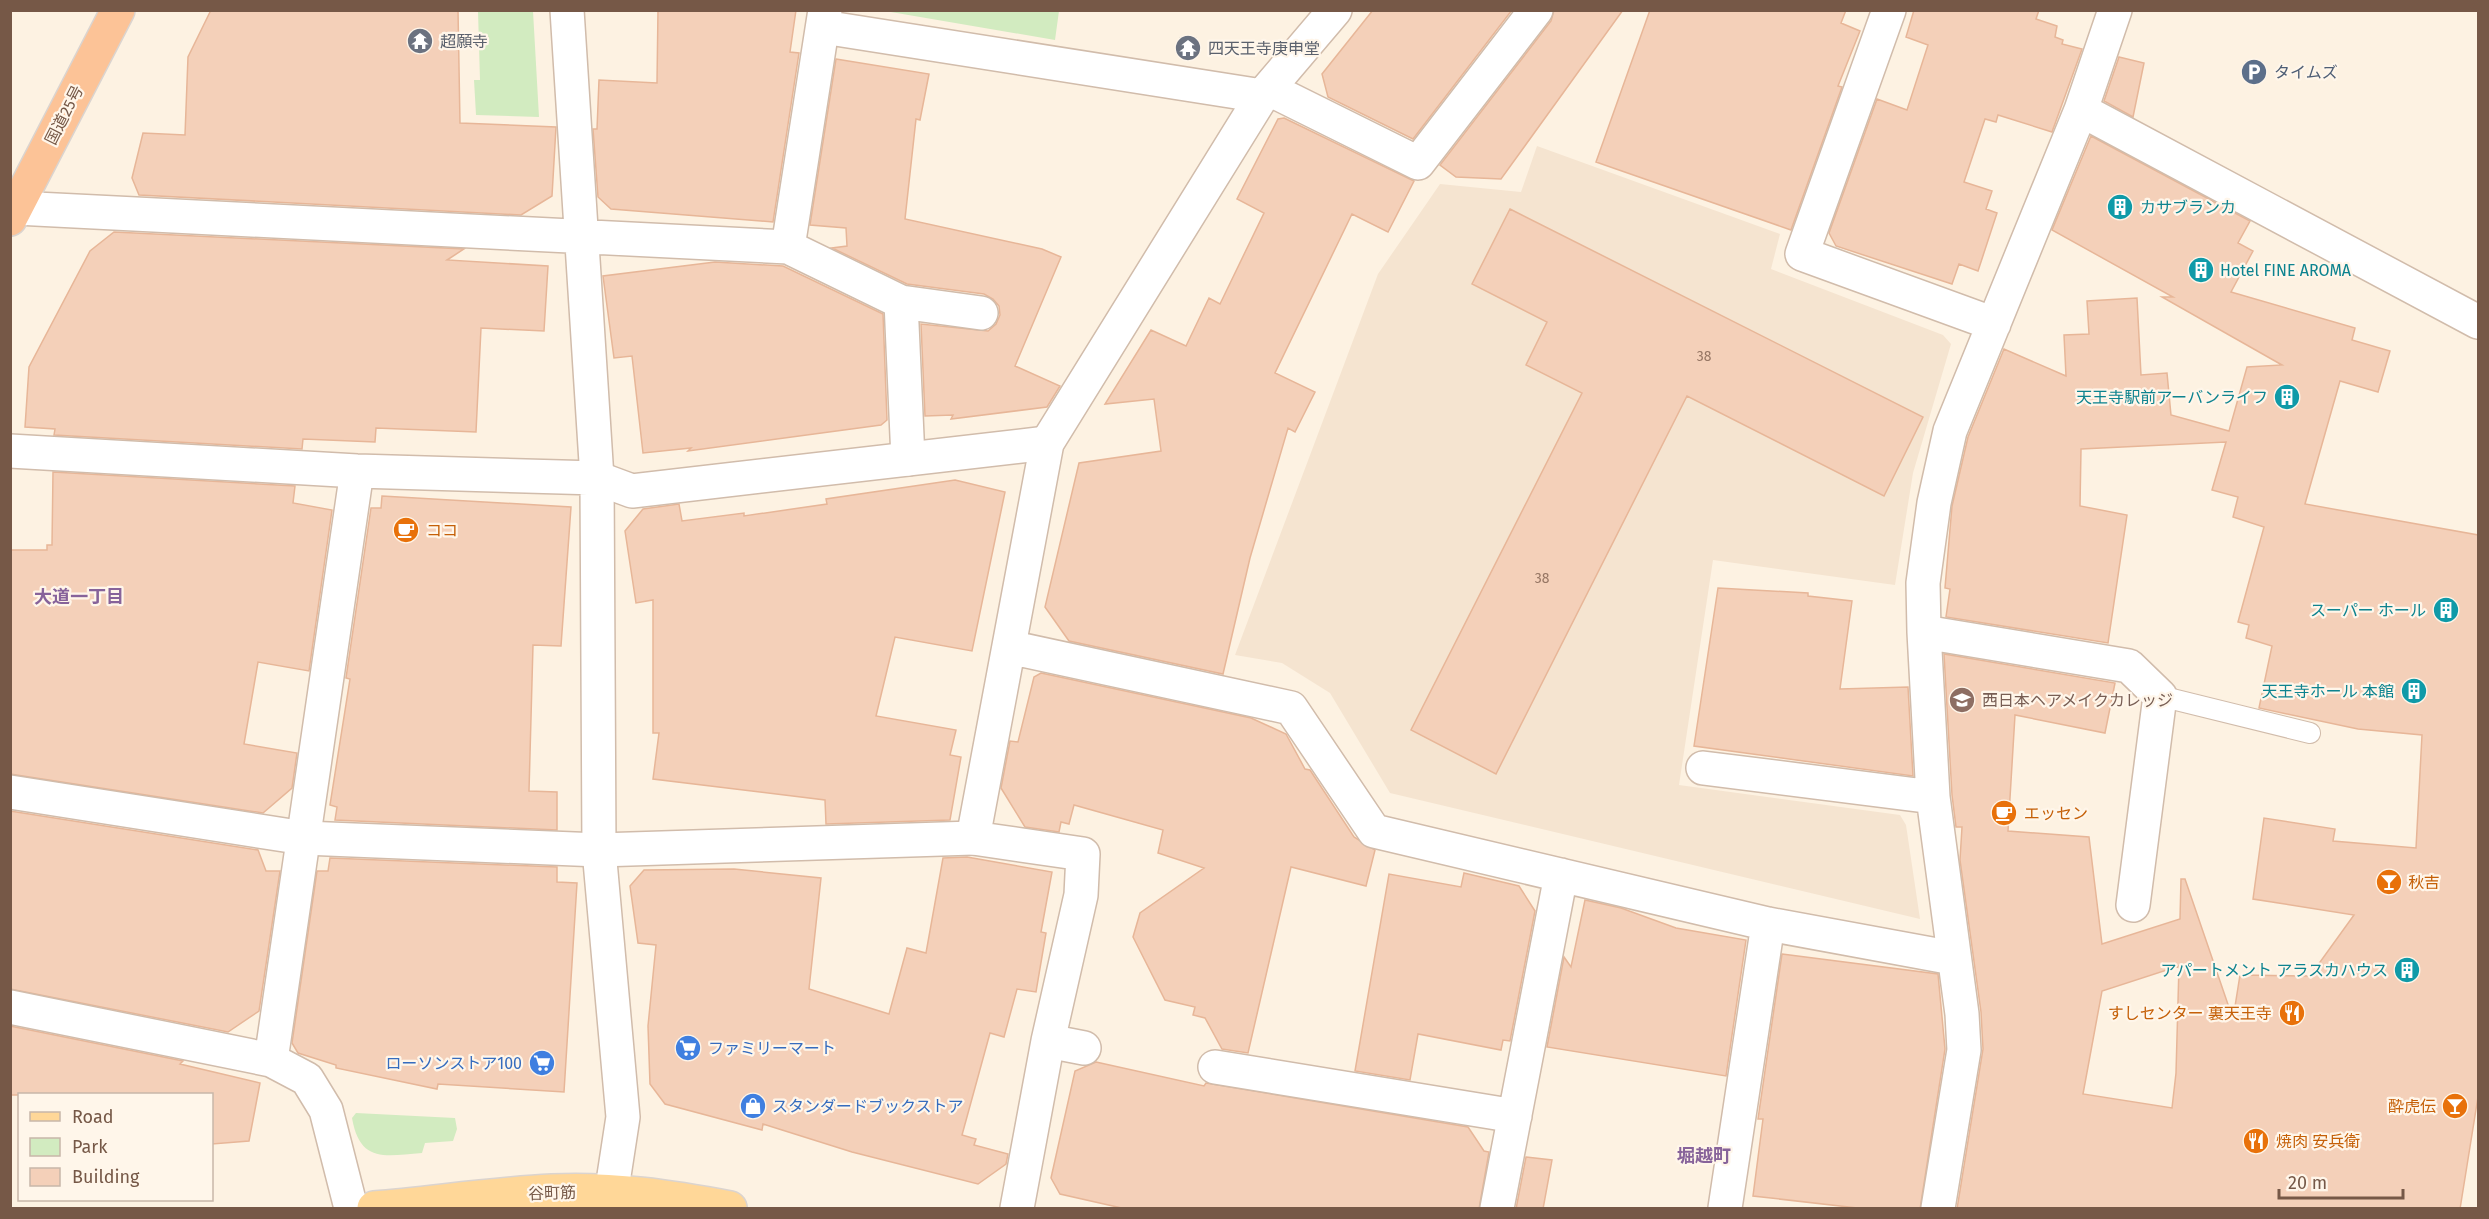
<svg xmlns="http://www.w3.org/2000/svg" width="2489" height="1219" font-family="'Fira Sans','Noto Sans JP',sans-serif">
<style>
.residential{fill:#f5e4d0}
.green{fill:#d2ebc0}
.building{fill:#f4d0b9;stroke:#e7b698;stroke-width:1.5;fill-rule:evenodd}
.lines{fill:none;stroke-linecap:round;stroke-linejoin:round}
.service-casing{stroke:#d1bcab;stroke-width:22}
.minor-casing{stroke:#d1bcab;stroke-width:36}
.tertiary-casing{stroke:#d1bcab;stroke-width:36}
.primary-casing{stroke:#dbd4cf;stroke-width:36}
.trunk-casing{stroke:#dbd4cf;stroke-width:36}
.service{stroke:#fff;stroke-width:20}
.minor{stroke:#fff;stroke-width:33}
.tertiary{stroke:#fff;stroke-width:33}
.primary{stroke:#ffd798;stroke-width:33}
.trunk{stroke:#fcc397;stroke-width:33}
.labels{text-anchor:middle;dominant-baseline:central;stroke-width:4.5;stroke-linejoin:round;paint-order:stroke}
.number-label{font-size:14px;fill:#967664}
.worship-label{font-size:16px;fill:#5b616d;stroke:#fff6ea;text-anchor:start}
.service-label{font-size:16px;fill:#4e5e75;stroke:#fff6ea;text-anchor:start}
.street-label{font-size:16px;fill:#765847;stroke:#fff6ea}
.culture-label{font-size:16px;fill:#0d838f;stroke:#fff6ea;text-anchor:end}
.food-label{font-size:16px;fill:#c56008;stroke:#fff6ea;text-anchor:start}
.education-label{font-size:16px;fill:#785e54;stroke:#fff6ea;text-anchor:start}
.shop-label{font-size:16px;fill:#366cbe;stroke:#fff6ea;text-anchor:start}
.neighbourhood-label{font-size:18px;font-weight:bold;fill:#87639a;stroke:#fff6ea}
</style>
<rect width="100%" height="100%" fill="#fdf2e2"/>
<path class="residential" d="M1537,146l243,88 -9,35 172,66 8,9 -38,129 -18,112 -182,-25 -34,225 221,30 6,10 14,94 -530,-126 -60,-100 -48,-30 -47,-8 143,-381 62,-90 81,8z"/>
<path class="green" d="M478,11h55l6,106 -63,-2 -2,-35h6z
M885,11h174l-4,29z
M356,1113l99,5 2,11 -4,12 -28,2 -3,10c-38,3 -62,10 -70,-35z"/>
<path class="building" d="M211,10h247l2,113 96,4 -4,69 -31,19 -382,-20 -7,-17 11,-45 42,2 3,-78z
M658,10h138l-6,42 9,1 -26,169 -162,-13 -13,-12 -5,-68h4l2,-49 58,3z
M1373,10h139l-99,129 -85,-42 -6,-23z
M1554,10h69l-122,169 -45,-2 -16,-12 111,-144z
M1650,10h196l-5,13 19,8 -22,55 4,1 -51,143 -195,-68z
M1914,10h125l-3,9 21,7 -2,11 8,3 -1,4 20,5 -30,83 -54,-17 -2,7 -11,-3 -21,63 28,9 -6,18 11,4 -19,58 -19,-7 -7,20 -116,-38 -7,-13 48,-134 30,11 21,-65 -22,-8z
M2119,57l25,6 -11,54 -29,-16z
M836,59l93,15 -9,46 -4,-1 -11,100 137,30 19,8 -46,109 45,20 -13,21 -96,12 2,-4 -28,1 -4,-92 67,7 8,-7 4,-9 -1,-9 -6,-7 -9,-5 -77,-10 -75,-36 15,-2 -1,-18 -36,-3z
M1284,118l130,63 -26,51 -36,-18 -77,159 40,19 -20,40 -7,-4 -38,130 -27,116 -154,-33 -24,-34 34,-144 82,-12 -7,-52 -49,5 46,-74 35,16 23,-48 11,6 44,-91 -27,-14 41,-80z
M2091,136l159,85 -12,22 15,8 -22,41 124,36 -3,12 38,11 -12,41 -38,-11 -35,123 173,31v562l-18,112h-503l26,-160 -2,-37 -21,-152 2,-33h-6l-4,-32 -8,-141 171,29 -10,50 -90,-18 -7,116 81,6 13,107 78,-25 1,-40h4l48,140 7,-44 70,1 44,-61 -101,-16 11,-81 71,11 -2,12 83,7 6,-113 -64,-6 -99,-21 13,-62 -26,-8 3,-13 -11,-3 26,-95 -31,-10 5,-20 -26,-7 14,-48 -145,7 -1,57 47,9 -19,128 -162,-26 4,-28 -5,-1 7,-82 16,-69 36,-88 62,27 -2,-41 25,-1 -2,-33 50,-3 4,77 26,-2 4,42 58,16 18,-64 35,-2 -120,-68h11l-121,-67zM2179,966l-3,107 -4,35 -89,-14 19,-103z
M1510,209l413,208 -39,79 -197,-100 -191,378 -85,-44 171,-337 -56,-28 21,-43 -75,-38z
M114,232l350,17 -17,11 101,6 -4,65 -63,-3 -5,104 -100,-4 -1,14 -72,-3 -1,10 -248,-14 1,-6 -30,-2 4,-60 61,-116z
M715,262l68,4 100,48 4,106 -6,5 -193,26 3,-3 -48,5 -11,-97 -18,2 -11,-82z
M53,472l242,14 -2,17 39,7 -23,161 -51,-9 -14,82 53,9 -5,35 -29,25 -253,-39v-224h37v-5h5z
M955,480l50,12 -33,159 -77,-14 -19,79 80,14 -6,25 11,2 -11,63 -124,4 -1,-24 -172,-21 6,-46h-6v-133l-17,3 -11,-72 18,-22 36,-5 3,17 62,-8v3l83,-12 -1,-5z
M382,496l189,11 -10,139 -28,-1 -4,146 28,1v38l-222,-10 2,-13 -7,-2 20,-126 -4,-1 25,-170h10z
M1718,588l90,5v3l44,5 -12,88 68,-2 5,89 -219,-30z
M1041,673l210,45 35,16 19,35 5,1 44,67 21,13 -9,36 -75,-19 -43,186 -26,-4 -17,-31 -12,-3 2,-8 -30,-7 -32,-63 7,-24 64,-45 -46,-15 5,-23 -89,-25 -5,19 -8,-2 -2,10 -34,-5 -24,-39 9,-47 8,1 16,-65z
M10,811l248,39 8,21h14l-21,140 -31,21 -218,-43z
M967,857l85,15 -11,60 5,1 -10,59 -19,-3 -13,48 -14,-4 -28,102 14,4 -2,6 34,9 -2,10 -28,20 -126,-32 -89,-28 -1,6 -97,-26 -15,-20 -2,-58 8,-81 -18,-2 -8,-57 14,-16 90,-1 87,9 -12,111 80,25 18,-66 19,5 17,-95z
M330,858l227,9v15l20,1 -13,209 -126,-8 -1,5 -101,-21v-3l-38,-12 -6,-10 25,-172h11z
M1464,873l55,13 16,25 -25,130 -7,-1 -2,10 -83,-16 -8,46 -55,-9 34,-197 72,13z
M1585,900l36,8 55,20 70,12 -20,136 -179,-29 17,-90 7,10z
M1782,954l156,20 7,75 -25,160h-54l-113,-13 10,-77h-5z
M10,1026l173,35 -3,3 80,19 -11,58 -37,3v-49h-202z
M1096,1062l108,24 2,-3 262,44 16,24 5,1 -10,57h-353l-66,-15 -9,-16 24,-107z
M1526,1157l26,3 -9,49h-27z"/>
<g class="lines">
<g class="service-casing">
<path id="service" d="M2160,696l150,37"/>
</g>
<g class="minor-casing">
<path id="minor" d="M567,10l30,468 2,372 24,267 -14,91
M1889,10l-87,244 192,70
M823,27l439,69
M1269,89l149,74 118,-153
M2081,110l397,212
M16,208l772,39 113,55 7,157
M901,302l80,11
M10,451l347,20 240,7
M1924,632l205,34 31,30 -27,209
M1009,647l282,61 83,123 394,93 185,34
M1703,768l230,29
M10,1007l261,53 36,19 19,31 25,98
M1048,1041l36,7
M271,1060l86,-589
M1215,1067l300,49
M1017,1208l31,-167 33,-146 2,-41 -110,-16 74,-395 215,-347 73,-86
M1497,1208l64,-333
M1725,1208l43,-284
M1938,1208l26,-158 -2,-36 -29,-217 -9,-165 -1,-49 11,-80 16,-72 131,-321 34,-100"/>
</g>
<g class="tertiary-casing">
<path id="tertiary" d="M788,247l37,-237
M597,478l35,13 415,-48
M10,792l294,46 295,12 374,-12"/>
</g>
<g class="primary-casing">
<path id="primary" d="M374,1208c59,-5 118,-14 178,-17 60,-3 120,6 178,17"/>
</g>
<g class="trunk-casing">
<path id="trunk" d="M10,219l108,-209"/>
</g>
<use href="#service" class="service"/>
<use href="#minor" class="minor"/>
<use href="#tertiary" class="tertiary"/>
<use href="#primary" class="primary"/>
<use href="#trunk" class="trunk"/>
</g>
<defs>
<g id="temple-disc" transform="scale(1.35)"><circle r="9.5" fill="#6b7280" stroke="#fff6ea"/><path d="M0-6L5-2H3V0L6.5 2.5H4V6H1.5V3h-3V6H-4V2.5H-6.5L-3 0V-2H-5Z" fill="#fff"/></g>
<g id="parking-disc" transform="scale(1.35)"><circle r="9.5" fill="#5c6f8a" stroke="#fff6ea"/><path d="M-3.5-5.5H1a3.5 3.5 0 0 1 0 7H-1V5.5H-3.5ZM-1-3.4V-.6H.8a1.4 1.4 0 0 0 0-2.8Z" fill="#fff"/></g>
<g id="building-disc" transform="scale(1.35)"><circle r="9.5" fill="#0f9aa8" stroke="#fff6ea"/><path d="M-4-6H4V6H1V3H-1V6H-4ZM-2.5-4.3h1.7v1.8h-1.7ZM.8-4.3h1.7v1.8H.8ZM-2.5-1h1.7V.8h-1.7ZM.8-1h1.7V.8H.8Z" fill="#fff"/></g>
<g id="cafe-disc" transform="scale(1.35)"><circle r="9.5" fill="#e8710a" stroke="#fff6ea"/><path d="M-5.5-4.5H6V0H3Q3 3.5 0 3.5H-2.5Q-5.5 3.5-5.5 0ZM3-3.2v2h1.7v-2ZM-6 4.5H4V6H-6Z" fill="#fff"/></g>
<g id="university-disc" transform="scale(1.35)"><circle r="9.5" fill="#8d6e63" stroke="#fff6ea"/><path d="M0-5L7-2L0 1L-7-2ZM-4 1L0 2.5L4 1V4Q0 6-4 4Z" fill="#fff"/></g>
<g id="bar-disc" transform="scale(1.35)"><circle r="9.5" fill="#e8710a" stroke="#fff6ea"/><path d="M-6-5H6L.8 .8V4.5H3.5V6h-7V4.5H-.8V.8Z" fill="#fff"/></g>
<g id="restaurant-disc" transform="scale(1.35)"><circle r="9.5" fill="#e8710a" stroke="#fff6ea"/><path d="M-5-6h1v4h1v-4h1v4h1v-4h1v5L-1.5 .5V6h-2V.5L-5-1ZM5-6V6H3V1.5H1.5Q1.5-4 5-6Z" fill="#fff"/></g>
<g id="supermarket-disc" transform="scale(1.35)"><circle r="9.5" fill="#3f7fe0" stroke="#fff6ea"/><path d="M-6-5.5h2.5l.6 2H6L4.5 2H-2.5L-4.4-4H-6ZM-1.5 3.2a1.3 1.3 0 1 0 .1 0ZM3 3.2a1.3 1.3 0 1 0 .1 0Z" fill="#fff"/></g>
<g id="shop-disc" transform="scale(1.35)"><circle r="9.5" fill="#3f7fe0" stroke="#fff6ea"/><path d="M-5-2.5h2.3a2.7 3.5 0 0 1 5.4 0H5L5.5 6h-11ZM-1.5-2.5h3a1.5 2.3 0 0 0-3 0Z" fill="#fff"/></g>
</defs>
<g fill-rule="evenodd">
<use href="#temple-disc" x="420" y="41"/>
<use href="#temple-disc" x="1188" y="48"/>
<use href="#parking-disc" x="2254" y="72"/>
<use href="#building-disc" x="2120" y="207"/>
<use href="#building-disc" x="2201" y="270"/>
<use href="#building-disc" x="2287" y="397"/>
<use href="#cafe-disc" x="406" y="530"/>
<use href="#building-disc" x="2446" y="610"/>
<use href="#building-disc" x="2414" y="691"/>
<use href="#university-disc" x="1962" y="700"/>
<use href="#cafe-disc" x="2004" y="813"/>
<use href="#bar-disc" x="2389" y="882"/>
<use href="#building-disc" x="2407" y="970"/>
<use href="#restaurant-disc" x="2292" y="1013"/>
<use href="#supermarket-disc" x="688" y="1048"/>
<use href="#supermarket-disc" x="542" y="1063"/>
<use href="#shop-disc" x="753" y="1106"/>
<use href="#bar-disc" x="2455" y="1106"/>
<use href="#restaurant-disc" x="2256" y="1141"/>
</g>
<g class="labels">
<g class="number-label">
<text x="1704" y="356">38</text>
<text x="1542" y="578">38</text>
</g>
<g class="worship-label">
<text x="440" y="41">超願寺</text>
<text x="1208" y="48">四天王寺庚申堂</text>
</g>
<g class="service-label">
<text x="2274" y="72">タイムズ</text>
</g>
<g class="street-label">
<text transform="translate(64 115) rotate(-63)">国道25号</text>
<text transform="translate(552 1193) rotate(-2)">谷町筋</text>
</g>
<g class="culture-label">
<text x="2140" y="207" text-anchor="start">カサブランカ</text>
<text x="2220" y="270" text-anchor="start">Hotel FINE AROMA</text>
<text x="2268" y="397">天王寺駅前アーバンライフ</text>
<text x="2426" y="610">スーパー ホール</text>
<text x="2394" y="691">天王寺ホール 本館</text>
<text x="2388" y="970">アパートメント アラスカハウス</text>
</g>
<g class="food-label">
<text x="426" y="530">ココ</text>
<text x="2024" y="813">エッセン</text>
<text x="2408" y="882">秋吉</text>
<text x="2272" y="1013" text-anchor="end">すしセンター 裏天王寺</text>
<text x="2436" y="1106" text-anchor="end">酔虎伝</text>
<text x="2276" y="1141">焼肉 安兵衛</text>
</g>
<g class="education-label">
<text x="1982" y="700">西日本ヘアメイクカレッジ</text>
</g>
<g class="shop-label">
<text x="708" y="1048">ファミリーマート</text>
<text x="522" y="1063" text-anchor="end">ローソンストア100</text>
<text x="772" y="1106">スタンダードブックストア</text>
</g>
<g class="neighbourhood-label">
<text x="79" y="597">大道一丁目</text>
<text x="1704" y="1156">堀越町</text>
</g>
</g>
<rect width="2489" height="1219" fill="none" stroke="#765847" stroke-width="24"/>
<rect x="18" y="1093" width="195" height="108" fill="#fff6ea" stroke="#c8b7a9" stroke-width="1.5"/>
<rect x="30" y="1112" width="30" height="9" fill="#ffd798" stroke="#c8b7a9" stroke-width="1.5"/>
<text x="72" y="1123" font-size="18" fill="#765847">Road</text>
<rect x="30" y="1138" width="30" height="18" fill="#d2ebc0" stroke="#c8b7a9" stroke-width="1.5"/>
<text x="72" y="1153" font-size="18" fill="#765847">Park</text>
<rect x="30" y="1168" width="30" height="18" fill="#f4d0b9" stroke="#c8b7a9" stroke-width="1.5"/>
<text x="72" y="1183" font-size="18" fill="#765847">Building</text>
<path d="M2279 1189v9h124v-9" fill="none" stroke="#765847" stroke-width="3"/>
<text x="2288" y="1189" font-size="18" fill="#765847" stroke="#fff6ea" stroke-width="4.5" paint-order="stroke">20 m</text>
</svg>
